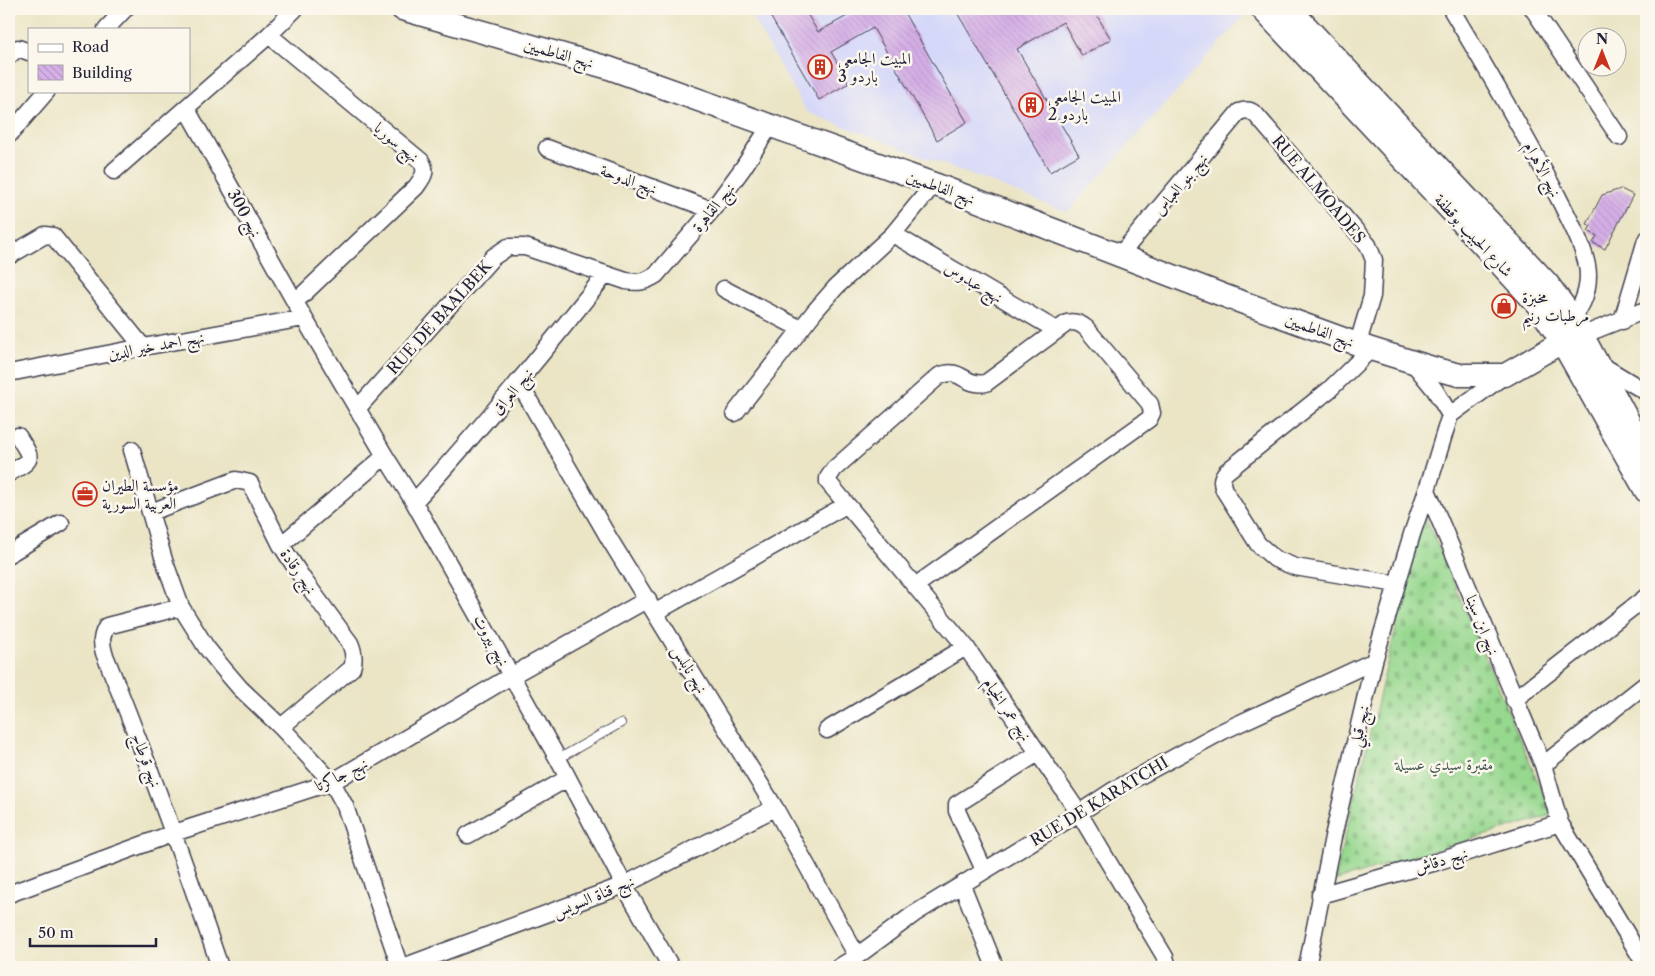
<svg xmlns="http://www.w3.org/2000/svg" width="1655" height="976" font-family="'Libre Caslon Text',Amiri,serif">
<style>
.built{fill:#d5d8f9}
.cemetery{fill:url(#cemetery-stones);stroke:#5c7d65}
.building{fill:url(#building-back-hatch)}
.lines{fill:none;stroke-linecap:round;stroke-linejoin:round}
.lane-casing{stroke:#403f50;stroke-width:10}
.street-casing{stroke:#403f50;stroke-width:19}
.secondary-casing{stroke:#403f50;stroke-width:25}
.lane{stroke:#fff;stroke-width:8}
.street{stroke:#fff;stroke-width:16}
.secondary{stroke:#fff;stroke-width:22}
.labels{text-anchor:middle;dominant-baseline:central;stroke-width:5;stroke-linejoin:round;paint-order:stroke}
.street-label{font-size:16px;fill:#22223b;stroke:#fbf7ec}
.poi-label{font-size:16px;fill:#22223b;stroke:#fbf7ec;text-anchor:start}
.park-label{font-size:16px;fill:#455954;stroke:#fbf7ec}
</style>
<defs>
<pattern id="cemetery-stones" width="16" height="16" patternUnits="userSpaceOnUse" patternTransform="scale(1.25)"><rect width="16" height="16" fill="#97d88f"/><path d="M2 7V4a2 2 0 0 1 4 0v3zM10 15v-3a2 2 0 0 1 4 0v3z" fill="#82b97c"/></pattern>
<pattern id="building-back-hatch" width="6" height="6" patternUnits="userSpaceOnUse" patternTransform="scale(1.25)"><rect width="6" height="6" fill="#d5afe7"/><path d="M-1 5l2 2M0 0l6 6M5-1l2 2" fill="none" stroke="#b796c7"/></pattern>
</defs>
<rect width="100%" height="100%" fill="#fbf7ec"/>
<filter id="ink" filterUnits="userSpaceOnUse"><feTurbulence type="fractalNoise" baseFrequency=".02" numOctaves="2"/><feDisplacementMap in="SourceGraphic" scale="10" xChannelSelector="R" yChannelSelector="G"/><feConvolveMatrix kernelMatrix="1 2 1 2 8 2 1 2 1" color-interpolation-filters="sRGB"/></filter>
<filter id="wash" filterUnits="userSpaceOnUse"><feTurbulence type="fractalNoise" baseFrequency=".0096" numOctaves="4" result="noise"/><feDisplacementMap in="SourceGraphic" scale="20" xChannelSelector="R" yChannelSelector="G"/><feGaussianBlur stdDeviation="1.12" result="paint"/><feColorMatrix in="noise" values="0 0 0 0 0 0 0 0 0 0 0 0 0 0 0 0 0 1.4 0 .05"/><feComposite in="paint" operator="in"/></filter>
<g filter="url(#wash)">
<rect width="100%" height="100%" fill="#ebe5c6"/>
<path class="built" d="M747,9h492l6,6 -177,197 -261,-100z"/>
<path class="cemetery" d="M1424,513l128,302 -218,66z"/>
<g id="blocks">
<path class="building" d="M766,9h38l14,23 42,-23h42l65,113 -30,18 -64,-112 -42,24 18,31 -30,17z
M955,9h138l18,30 -29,17 -19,-34 -46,27 62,106 -29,17z
M1621,189l12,6 -28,54 -12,-6 4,-7 -9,-5 3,-5 -4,-2 15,-29z"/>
</g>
</g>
<g filter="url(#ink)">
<use href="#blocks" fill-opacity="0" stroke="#403f50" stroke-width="1"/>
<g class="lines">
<g class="lane-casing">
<path id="lane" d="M558,759l63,-36"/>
</g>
<g class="street-casing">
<path id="street" d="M1451,9c37,62 73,124 107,188 10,20 30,56 30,78 0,20 -8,37 -23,50
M1533,9l86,128
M106,29l19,-20
M269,35l152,126c7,11 2,16 -5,26l-121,115
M9,56l9,-8 11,4
M186,108l118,210 81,138 29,46 47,84 97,173 66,126 47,82
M9,135l38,-44
M547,148l165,62
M114,171l155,-136 26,-26
M893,234l163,96
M1120,255l119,-143c8,-3 12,-2 18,4l111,129 6,15 -2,36 -14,47
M9,256l36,-21 8,1 90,111
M724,289l77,40
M1622,321l24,-81
M1583,335l63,-25
M1371,349l-42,41 -103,82c-5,6 -5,10 -2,18l34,54 17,15 20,8 102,17
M1413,363l22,27 15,25
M1598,363l48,29
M9,373l134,-26 161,-29
M519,383l91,157 165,268 82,148
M357,409l136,-152 15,-10h17l101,34c12,2 19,1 30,-6l56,-65 31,-42 27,-42
M735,413l80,-102 21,-24 57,-53 41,-50
M132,450l32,110 17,47 25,40 16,20 18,21 41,39 51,55 13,24 55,161
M9,473c25,-14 24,-13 9,-37
M1427,490l116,275 17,58 86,143
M414,502c67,-73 129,-149 191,-227
M151,512l85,-32 14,3 31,62 22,34 47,64c4,9 5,16 2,25l-71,59
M281,545l104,-89
M9,554l52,-31
M915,586l234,-167 3,-6 -2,-9 -64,-76c-6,-5 -11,-7 -19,-5l-81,60c-23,4 -24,-17 -47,-7l-105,93 -6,9v4l138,165 113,166 86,144 3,10
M181,607l-74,19c-6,10 -6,16 -3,27 42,103 80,208 116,314
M656,612l190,-107
M1514,700l132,-103
M827,730l139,-83
M1543,765l103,-81
M468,835l100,-57
M984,870l-27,-59v-7l81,-51
M962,885l33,82
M9,894l165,-61 158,-51 179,-106 137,-77
M1320,895l116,-33 124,-39
M403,967l221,-82 151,-77
M839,967l18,-11 57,-42 165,-101 35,-23 109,-59 151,-70
M1307,967l26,-130 41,-176 38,-127 15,-44 23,-75 55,-40"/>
</g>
<g class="secondary-casing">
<path id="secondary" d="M402,9l207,59 325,116 291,112 146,53 68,21 21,5h45l57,-33 21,-7
M1262,9l195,208 80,87 25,38 84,149
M1290,9l257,274 26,35 73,136"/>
</g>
<use href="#lane" class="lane"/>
<use href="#street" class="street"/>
<use href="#secondary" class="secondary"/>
</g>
</g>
<defs>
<g id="building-ring" transform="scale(1.25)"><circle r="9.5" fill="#fbf7ec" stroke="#c8321e" stroke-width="1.5"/><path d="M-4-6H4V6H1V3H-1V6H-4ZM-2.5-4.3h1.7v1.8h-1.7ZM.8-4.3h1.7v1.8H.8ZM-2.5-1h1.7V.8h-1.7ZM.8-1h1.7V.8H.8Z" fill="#c8321e"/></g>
<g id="shop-ring" transform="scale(1.25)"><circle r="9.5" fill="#fbf7ec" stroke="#c8321e" stroke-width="1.5"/><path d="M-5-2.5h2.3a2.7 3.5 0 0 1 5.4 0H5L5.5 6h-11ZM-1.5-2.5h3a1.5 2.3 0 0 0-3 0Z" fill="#c8321e"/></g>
<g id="office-ring" transform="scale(1.25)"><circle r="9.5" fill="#fbf7ec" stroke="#c8321e" stroke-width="1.5"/><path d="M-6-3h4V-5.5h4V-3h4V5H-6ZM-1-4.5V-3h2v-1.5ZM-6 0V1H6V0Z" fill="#c8321e"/></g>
</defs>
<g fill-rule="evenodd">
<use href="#building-ring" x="820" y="67"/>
<use href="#building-ring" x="1031" y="105"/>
<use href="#shop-ring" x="1504" y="306"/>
<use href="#office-ring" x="85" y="494"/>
</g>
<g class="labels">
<g class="street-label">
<text transform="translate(559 53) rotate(16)">نهج الفاطميين</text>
<text transform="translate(397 142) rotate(40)">نهج سوريا</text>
<text transform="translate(1543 169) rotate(62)">نهج الأهرام</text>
<text transform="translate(629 179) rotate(20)">نهج الدوحة</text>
<text transform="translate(1180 184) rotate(-50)">نهج بنو العباس</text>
<text transform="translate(941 187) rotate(20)">نهج الفاطميين</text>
<text transform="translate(1319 189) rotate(50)">RUE ALMOADES</text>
<text transform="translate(713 207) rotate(-51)">نهج القاهرة</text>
<text transform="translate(245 213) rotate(61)">نهج 300</text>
<text transform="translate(1474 235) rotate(47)">شارع الحبيب بوقطفة</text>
<text transform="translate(974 282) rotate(31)">نهج عبدوس</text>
<text transform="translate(439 317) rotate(-48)">RUE DE BAALBEK</text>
<text transform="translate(1320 330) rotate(20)">نهج الفاطميين</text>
<text transform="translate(156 345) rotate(-10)">نهج احمد خير الدين</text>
<text transform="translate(512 391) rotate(-50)">نهج العراق</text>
<text transform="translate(299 571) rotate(56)">نهج رقادة</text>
<text transform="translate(1483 625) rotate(68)">نهج ابن سينا</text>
<text transform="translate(492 640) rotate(61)">نهج بيروت</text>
<text transform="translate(690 669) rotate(59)">نهج نابلس</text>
<text transform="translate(1008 709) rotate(56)">نهج عمر الخيام</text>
<text transform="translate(1359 726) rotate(-77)">نهج قبلي</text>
<text transform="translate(147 760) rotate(69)">نهج قرطاج</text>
<text transform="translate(341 774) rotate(-26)">نهج جاكرتا</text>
<text transform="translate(1099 801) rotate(-31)">RUE DE KARATCHI</text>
<text transform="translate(1441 860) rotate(-17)">نهج دقاش</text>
<text transform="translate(593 896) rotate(-22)">نهج قناة السويس</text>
</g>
<g class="poi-label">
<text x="838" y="58">المبيت الجامعي<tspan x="838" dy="18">باردو 3</tspan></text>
<text x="1048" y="96">المبيت الجامعي<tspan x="1048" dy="18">باردو 2</tspan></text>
<text x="1522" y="297">مخبزة<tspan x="1522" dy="18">مرطبات رنيم</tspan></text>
<text x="102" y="485">مؤسسة الطيران<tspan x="102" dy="18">العربية السورية</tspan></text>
</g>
<g class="park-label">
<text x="1444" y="764">مقبرة سيدي عسيلة</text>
</g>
</g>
<rect width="1655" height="976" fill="none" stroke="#fbf7ec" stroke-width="30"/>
<rect x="28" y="28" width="162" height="65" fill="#fbf7ec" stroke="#a4a2a5"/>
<rect x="38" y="44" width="25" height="8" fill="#ffffff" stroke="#a4a2a5"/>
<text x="72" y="52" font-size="15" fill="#22223b">Road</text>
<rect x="38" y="65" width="25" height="15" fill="url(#building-back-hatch)" stroke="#a4a2a5"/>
<text x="72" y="78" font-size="15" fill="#22223b">Building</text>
<g transform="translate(1602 52)"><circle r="24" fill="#fbf7ec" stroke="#a4a2a5"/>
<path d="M0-4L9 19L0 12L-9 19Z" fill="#c8321e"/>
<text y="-8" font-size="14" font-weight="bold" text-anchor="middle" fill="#22223b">N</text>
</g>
<path d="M30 938v8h126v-8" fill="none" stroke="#22223b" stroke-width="2.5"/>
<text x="38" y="938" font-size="15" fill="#22223b" stroke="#fbf7ec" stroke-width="4" paint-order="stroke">50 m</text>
</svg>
